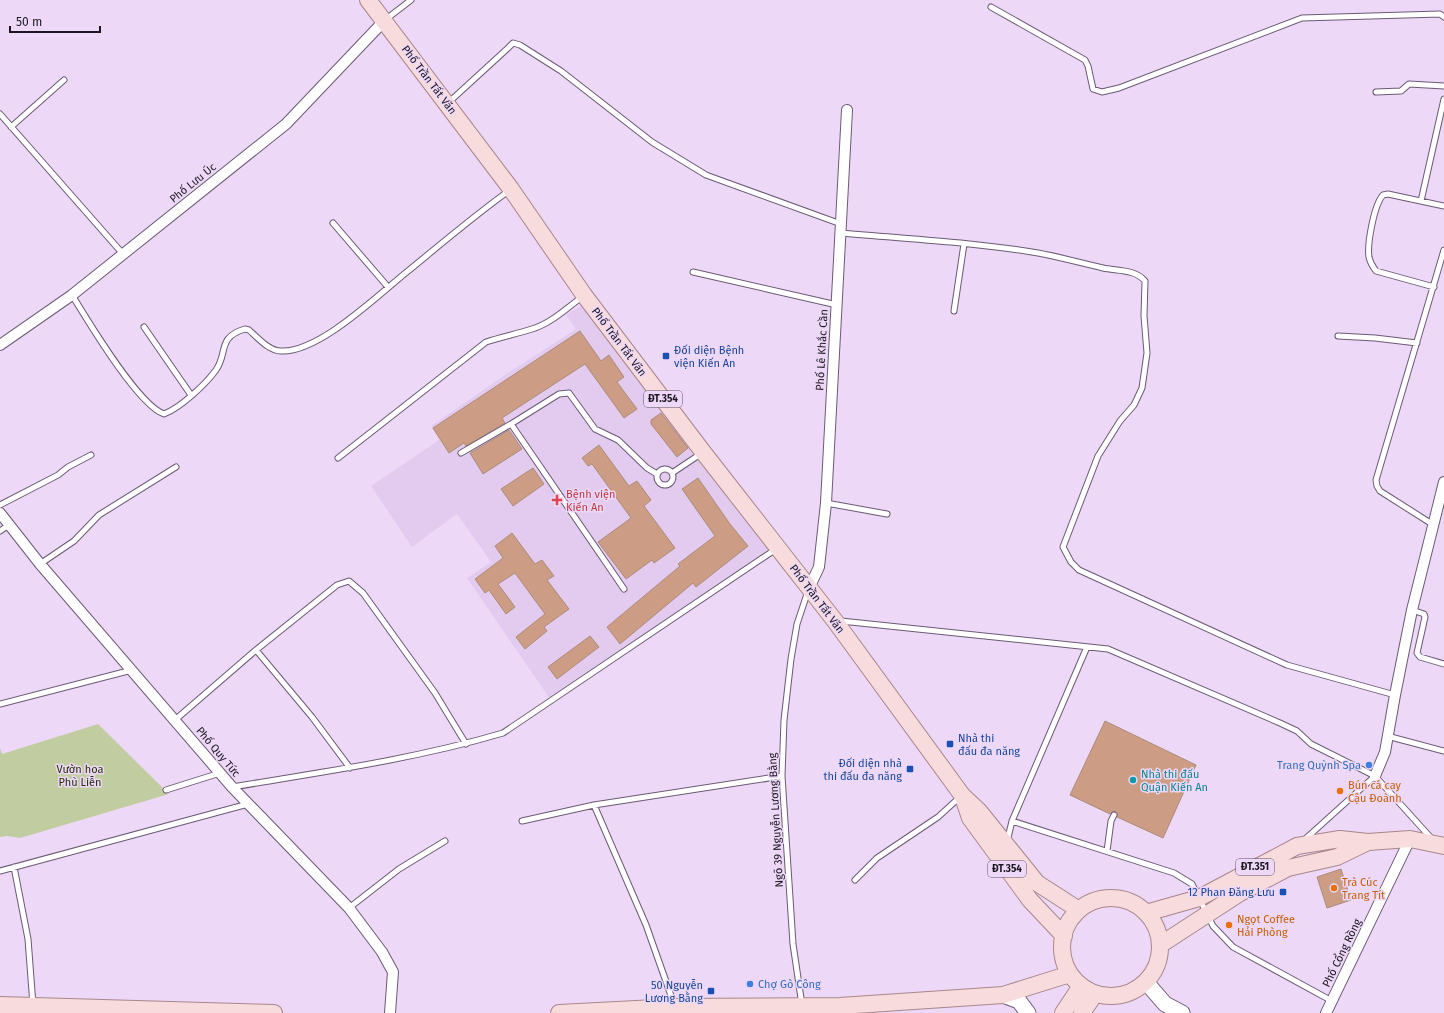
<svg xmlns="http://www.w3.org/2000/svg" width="1444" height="1013" font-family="'Fira Sans',sans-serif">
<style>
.built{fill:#e3cbef}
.green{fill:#c1cca1}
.building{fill:#cc9d84;stroke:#ab8b7b}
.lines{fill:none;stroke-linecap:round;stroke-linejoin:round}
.service-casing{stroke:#6b5a74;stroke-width:7}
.minor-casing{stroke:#6b5a74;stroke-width:12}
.secondary-casing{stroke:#6b5a74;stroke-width:17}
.primary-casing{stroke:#a8868c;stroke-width:18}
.service{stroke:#fff;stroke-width:5}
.minor{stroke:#fff;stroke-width:10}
.secondary{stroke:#fff;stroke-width:15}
.primary{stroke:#f8dbdc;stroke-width:16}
.transit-dot{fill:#1a4fb4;stroke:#edd9f7;stroke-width:1.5}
.health-dot{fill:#e0444e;stroke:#edd9f7;stroke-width:1.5}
.shop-dot{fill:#3f7fe0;stroke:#edd9f7;stroke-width:1.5}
.culture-dot{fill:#0f9aa8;stroke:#edd9f7;stroke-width:1.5}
.food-dot{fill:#e8710a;stroke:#edd9f7;stroke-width:1.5}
.labels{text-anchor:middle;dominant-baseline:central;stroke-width:3;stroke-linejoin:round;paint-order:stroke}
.shield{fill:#edd9f7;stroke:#5b5061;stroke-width:1}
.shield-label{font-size:10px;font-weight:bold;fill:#1d1621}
.street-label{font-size:11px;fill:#1d1621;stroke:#edd9f7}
.transit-label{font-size:11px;fill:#164399;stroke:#edd9f7;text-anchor:end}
.health-label{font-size:11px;fill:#be3a42;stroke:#edd9f7;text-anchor:start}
.shop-label{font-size:11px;fill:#366cbe;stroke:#edd9f7;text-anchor:end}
.park-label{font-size:11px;fill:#262d08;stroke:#edd9f7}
.culture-label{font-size:11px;fill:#0d838f;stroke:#edd9f7;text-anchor:start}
.food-label{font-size:11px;fill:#c56008;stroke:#edd9f7;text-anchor:start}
</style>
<rect width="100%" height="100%" fill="#edd9f7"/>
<path class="built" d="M585,303l186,245 -221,151 -83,-121 24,-16 -34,-48 -45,33 -41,-61 68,-46 -8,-14 74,-51 71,-46 -10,-14z"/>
<path class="green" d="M98,724l71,70 -149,44 -13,-2 -7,1v-89l2,6z"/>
<path class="building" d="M580,331l21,30 8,-6 15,22 -7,5 20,27 -13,9 -39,-54 -83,54 3,5 -39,23 -2,-3 -15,10 -16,-25z
M661,413l27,35 -11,9 -26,-33v-4z
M509,430l13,19 -39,25 -13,-21z
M599,445l30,41 8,-5 14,19 -7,6 31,42 -21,15 -2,-3 -26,19 -28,-37 33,-24 -39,-54 -4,2 -6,-8z
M533,468l11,16 -31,22 -12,-17z
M698,478l32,46 18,22 -52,41 -3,-4 -73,61 -13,-17 73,-61 -2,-2 37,-28 -33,-47z
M512,533l23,31 7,-4 12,16 -7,4 22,29 -25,18 3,4 -22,18 -9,-12 29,-23 -30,-41 -17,11 17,23 -9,7 -17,-24 -4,3 -10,-14 28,-21 -8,-12z
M590,636l9,11 -42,32 -9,-12z
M1105,721l91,44 -33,73 -46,-21 -2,-6 -5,3 -40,-19z
M1341,869l10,31 -24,8 -10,-31z"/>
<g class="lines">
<g class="service-casing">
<path id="service" d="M991,7l94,53 3,6 5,23 9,3 17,-4 183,-70 138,-4 4,3
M385,20l26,-20
M1376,92l25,-1 8,-7 35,2
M448,103l60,-55 5,-5 7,2 41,26 91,71 54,33 135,49
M0,114l123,140
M11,127l53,-47
M1421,201l23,-102
M333,223l55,64
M842,233c65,6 131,9 196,20 22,4 43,10 65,15 14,3 32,1 42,13l-1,35 3,37 -5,35 -8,17 -14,16 -22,35 -35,91 8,15 8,8 208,95 108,30
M693,272l144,33
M1434,287l-58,-16c-3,-4 -6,-9 -7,-14 -2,-13 5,-52 14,-62l5,-1 56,12
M72,295c16,26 66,110 92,119 16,-6 41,-29 52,-44 12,-17 1,-33 29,-41l4,1c9,8 20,21 32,21 38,2 98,-57 127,-80 33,-27 67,-56 102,-81
M954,311l10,-67
M144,327l47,68
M1338,336l37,2 42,5
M461,453l50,-29
M338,458l148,-116c15,-5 30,-8 46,-13 18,-5 35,-21 50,-32
M657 477a8 8 0 1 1 16 0a8 8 0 1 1-16 0Z
M672,473l30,-20
M826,503l61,11
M0,505l58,-30 10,-8 23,-12
M1432,524l-52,-33 -3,-5 -1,-6 68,-230
M0,531l9,-6
M40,564l34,-23 25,-26 77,-48
M624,589l-113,-165 48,-30 10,-1 26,36 23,11 29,28 10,6
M1412,610l12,4 1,3 -8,36 3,4 24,7
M841,621l267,28 172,74 17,8 14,13 64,32 57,63
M256,650l56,67 38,51
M0,704l132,-34
M175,720l81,-70 81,-65 12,-4 14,12 72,100 31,51
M1387,736l57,15
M232,787c91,-15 183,-28 271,-54l273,-184
M166,790l54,-17
M594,805l52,120 28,79
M522,821l72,-16 188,-29
M1012,821l162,52 18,11 21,42 20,21 99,54
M1303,841l72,-65
M1007,842l5,-21 75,-174
M1107,851l4,-30 3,-6
M14,867l14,72 5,66
M0,871l248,-67
M855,880l22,-22 61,-41 22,-20
M349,908l50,-39 46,-28
M802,1005l-9,-61 -11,-168 2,-56 7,-61 6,-35 11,-33"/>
</g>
<g class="minor-casing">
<path id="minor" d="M0,345l72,-50 214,-171 98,-103
M0,513l40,51 192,223 117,121 33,44 11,20 -3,41
M809,588l10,-21 7,-64 21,-393
M1375,776l10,-24 10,-57 17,-85 32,-128
M1326,1013l84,-174"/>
</g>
<g class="secondary-casing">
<path id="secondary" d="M1146,982l19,22 17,9
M1003,995l16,6 9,12"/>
</g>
<g class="primary-casing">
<path id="primary" d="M368,0l143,189 73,106 119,157 132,169 127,174 17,16 58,72 42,27
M963,797l7,21 60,82 34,36
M1062 947a49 49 0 1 1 98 0a49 49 0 1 1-98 0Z
M1146,913l53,-15 98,-52 43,-7 28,3 42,-3 34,7
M1160,945l80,-52 48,-25 49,-11 31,-15
M0,1005l274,8
M559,1013l116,-6 165,-1 163,-11 67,-21
M1063,1013l18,-27
M1082,1013l13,-19"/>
</g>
<use href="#service" class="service"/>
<use href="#minor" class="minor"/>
<use href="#secondary" class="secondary"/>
<use href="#primary" class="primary"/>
</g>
<g class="transit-dot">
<rect x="662" y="352" width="8" height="8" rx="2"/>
<rect x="946" y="740" width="8" height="8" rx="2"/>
<rect x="906" y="765" width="8" height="8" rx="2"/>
<rect x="1279" y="888" width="8" height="8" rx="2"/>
<rect x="707" y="987" width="8" height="8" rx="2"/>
</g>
<path class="health-dot" d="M555 494h4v4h4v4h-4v4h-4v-4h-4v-4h4z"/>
<g class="shop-dot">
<circle cx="1369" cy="765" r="4"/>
<circle cx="750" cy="984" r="4"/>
</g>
<circle class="culture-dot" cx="1133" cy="780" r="4"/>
<g class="food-dot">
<circle cx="1340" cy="791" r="4"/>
<circle cx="1334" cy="888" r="4"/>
<circle cx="1229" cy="925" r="4"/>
</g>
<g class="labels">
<g class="shield">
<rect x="644" y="391" width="38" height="16" rx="3"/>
<rect x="1236" y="859" width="38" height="16" rx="3"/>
<rect x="988" y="861" width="38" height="16" rx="3"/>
</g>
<g class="shield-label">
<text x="663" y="399">ĐT.354</text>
<text x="1255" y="867">ĐT.351</text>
<text x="1007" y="869">ĐT.354</text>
</g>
<g class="street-label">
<text transform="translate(429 80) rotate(53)">Phố Trần Tất Văn</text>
<text transform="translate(193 183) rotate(-39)">Phố Lưu Úc</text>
<text transform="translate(619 342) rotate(53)">Phố Trần Tất Văn</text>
<text transform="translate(822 350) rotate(-87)">Phố Lê Khắc Cần</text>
<text transform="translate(817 599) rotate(53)">Phố Trần Tất Văn</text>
<text transform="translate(218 752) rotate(50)">Phố Quy Tức</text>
<text transform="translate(776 820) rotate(-93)">Ngõ 39 Nguyễn Lương Bằng</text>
<text transform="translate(1342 953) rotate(-64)">Phố Cổng Rồng</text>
</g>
<g class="transit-label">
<text x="674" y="350" text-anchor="start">Đối diện Bệnh<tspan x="674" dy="13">viện Kiến An</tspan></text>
<text x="958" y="738" text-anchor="start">Nhà thi<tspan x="958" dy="13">đấu đa năng</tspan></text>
<text x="902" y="763">Đối diện nhà<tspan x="902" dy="13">thi đấu đa năng</tspan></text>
<text x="1275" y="892">12 Phan Đăng Lưu</text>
<text x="703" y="985">50 Nguyễn<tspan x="703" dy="13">Lương Bằng</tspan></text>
</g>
<g class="health-label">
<text x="566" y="494">Bệnh viện<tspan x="566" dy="13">Kiến An</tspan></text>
</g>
<g class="shop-label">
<text x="1361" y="765">Trang Quỳnh Spa</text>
<text x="758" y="984" text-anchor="start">Chợ Gò Công</text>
</g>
<g class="park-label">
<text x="80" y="769">Vườn hoa<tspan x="80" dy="13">Phù Liễn</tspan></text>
</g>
<g class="culture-label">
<text x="1141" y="774">Nhà thi đấu<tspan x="1141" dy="13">Quận Kiến An</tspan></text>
</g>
<g class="food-label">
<text x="1348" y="785">Bún cá cay<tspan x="1348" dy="13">Cậu Đoành</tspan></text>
<text x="1342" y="882">Trà Cúc<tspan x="1342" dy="13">Trang Tít</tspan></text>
<text x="1237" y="919">Ngọt Coffee<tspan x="1237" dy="13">Hải Phòng</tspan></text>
</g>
</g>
<path d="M10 26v6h90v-6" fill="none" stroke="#1d1621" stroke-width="2"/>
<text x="16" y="26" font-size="12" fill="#1d1621" stroke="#edd9f7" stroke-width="3" paint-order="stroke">50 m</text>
</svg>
